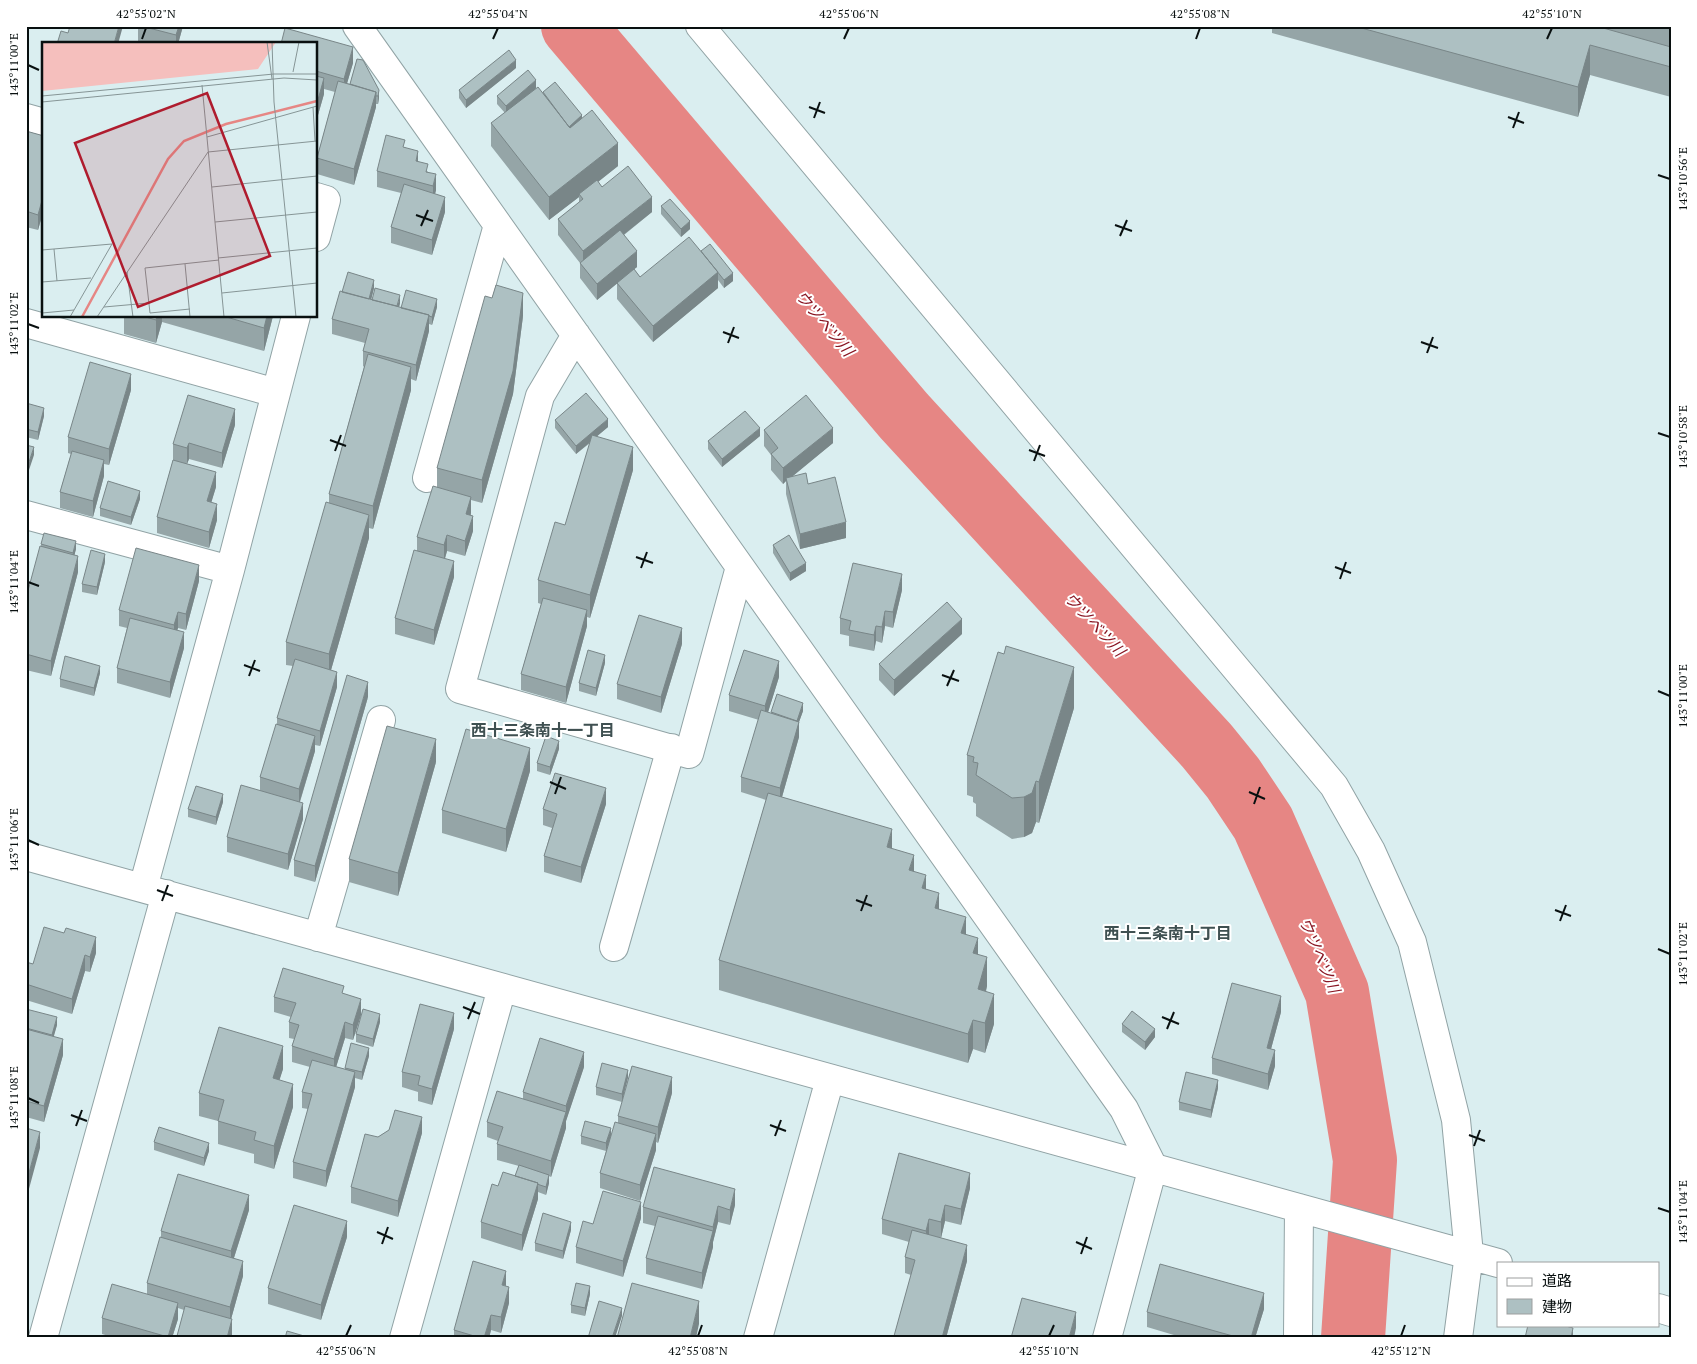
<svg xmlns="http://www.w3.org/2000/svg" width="1697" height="1364" font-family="'PT Serif','Noto Sans JP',serif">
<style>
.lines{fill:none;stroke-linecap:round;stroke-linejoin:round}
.river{stroke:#e68684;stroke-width:64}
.minor-casing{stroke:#91a3a5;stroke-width:30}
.minor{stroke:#fff;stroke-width:28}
.wall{fill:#95a5a7}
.shaded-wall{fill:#798688}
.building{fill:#adc0c2;stroke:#798688}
.ticks{fill:none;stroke:#091010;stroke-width:2}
.labels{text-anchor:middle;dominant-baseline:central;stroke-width:4;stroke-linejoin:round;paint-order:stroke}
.water-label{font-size:16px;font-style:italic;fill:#891623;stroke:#fff}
.neighbourhood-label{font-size:16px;font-weight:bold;fill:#3f5051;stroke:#fff}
.inset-river{fill:none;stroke:#e68684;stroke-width:2.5}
.inset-road{fill:none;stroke:#869596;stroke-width:1}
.view{fill:#af1c2e;fill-opacity:0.15;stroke:#af1c2e;stroke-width:2.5}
.inset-edge{fill:none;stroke:#091010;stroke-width:2.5}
.neatline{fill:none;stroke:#091010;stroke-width:2}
.ticks-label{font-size:12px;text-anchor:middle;fill:#091010}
</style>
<rect width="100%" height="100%" fill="#daeef0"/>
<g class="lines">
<path class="river" d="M573,26l331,390 303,330 26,32 30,45 74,169 28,168 -12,178"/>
<g class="minor-casing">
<path id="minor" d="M357,26l767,1083 29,58 -46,171
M700,26l634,760 37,65 41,91 44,178 13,134 -11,84
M26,118l18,5
M316,197l10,3 -10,37
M26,323l250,70
M576,335l-36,61 -80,293 229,65 51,-187
M427,478l71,-253
M26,515l204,55
M26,856l1472,407
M143,888l87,-318 66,-254
M318,937l63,-217
M614,947l57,-199
M1658,1308l13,4
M43,1338l123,-444
M404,1338l98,-350
M758,1338l72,-259
M1298,1338l1,-130"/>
</g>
<use href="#minor" class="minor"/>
</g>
<path class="wall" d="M138,26h45l-5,18h-30l-10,-3z
M1272,26h399v71l-81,-22 -12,42 -306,-84z
M316,44l37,19 -6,20 3,1 7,-25 22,39 -1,6h-2v3l-22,78 -37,-11v-16l18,-66 -11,-3v5l-8,28z
M516,68l-50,40 -7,-10v-8z
M536,88l46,30 36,48 -20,16 4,5 50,25 -28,23 13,32 -3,2 6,8 61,-25 32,29 -9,7 -6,-8v8l-65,54 -36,-43v-16l3,-2 -23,19 -17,-22v-15l-22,-28v-16l21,-16v-6l-30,23 -58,-74v-23l14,-10 -8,-9v-8z
M26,131l18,5v73l-6,21 -12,-3z
M405,147l23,25 8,18 -1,4 10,18 -13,43 -41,-12v-16l10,-34 -24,-6v-16z
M661,206l29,23 -9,8 -20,-23z
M374,288l-3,12 29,3 -1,4 2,1 36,-1 -5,18 -3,-1v7l-13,50 -5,-2v11l-38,139 -4,-1v10l-38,132 6,17 -17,59 -5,-1v6l-15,51 3,17 -15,51 -61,-18v-15l33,-47v-13l17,-53v-6l16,-52 -7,-1v-23l43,-139v-9l35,-127 -1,-1v-15l2,-8 -33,-9v-15l10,-27z
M124,316h149l-9,35 -102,-29 -6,21 -32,-9z
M523,316l-10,78 -31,109 -11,-3v15l2,16 -8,25 -18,-5 -2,8 9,18 -20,68 -39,-11v-16l22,-67v-14l20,-50v-19z
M131,390l-22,75 -5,-1v12l-11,41 -33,-9v-16l11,-38 -3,-1v-16z
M26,403l18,13 -6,24 -12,-3z
M555,420l53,7 -11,9 36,34 -43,148 -3,-1v9l-21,77 -45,-13v-16l20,-70 -3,-1v-23l27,-55 25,-82 -14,11 -21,-26z
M235,425l-13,43 -33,-9 -2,5 29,23 -5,15 6,18 -8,28 -52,-15v-16l16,-57v-16z
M764,430l69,13 -41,33 16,8 38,54 -46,11 -14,-55v-13l-3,3 -12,-14v-15l-7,-9z
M760,436l-38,31 -14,-18v-8z
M140,499l-9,26 -31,-9v-8z
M41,544l35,5 -2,6 4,17 -27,104 -25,-6v-72l15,-51z
M773,545l33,26 -16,10 -17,-28z
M105,562l-8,33 -15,-3v-8z
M199,581l-13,49 -8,-2 -1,2 7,18 -14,50 -53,-15v-15l10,-40 -8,-2v-16z
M902,590l-9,38 -8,-2 -3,17 -6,-2 -2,10 -25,-5v-10l-9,-2v-16z
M962,634l-68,62 -15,-16v-16z
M682,644l-21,69 -44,-14v-15z
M605,663l-9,33 -17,-5v-8z
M100,673l-6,23 -34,-9v-8z
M779,677l-11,35 3,1v-1l32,-1 -4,11v15l-17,60 110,52 22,23 25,37 27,25 12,20 9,32 -1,6 8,32 -9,29 -12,-4 -5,14 -249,-73v-30l47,-160 -25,-8v-15l18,-57 -30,-9v-16z
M368,697l-53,185 -21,-6v-16z
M1074,708l-35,115 -3,-1 -4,11 -8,4 -12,2 -36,-23v-12l-3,-2v-5l-6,-2v-40z
M559,749l-9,26 -13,-4v-8z
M436,762l-38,134 -49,-14v-23z
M530,771l-24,81 -64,-19v-23z
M223,802l-7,23 -28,-8v-8z
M606,804l-25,79 -37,-11v-16l8,-28 -9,-3v-16z
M96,953l-6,19 -5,-1 -13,43 -46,-14v-38l7,2z
M344,994l17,21 -8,25 -8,-2 -9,29 9,2v-1l24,-12 -7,24 -7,-2v9l-29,100 -33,-9v-16l15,-53 -6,-1v-16l8,-25 -18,-5v-16l2,-7 -5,-1v-16l2,-5 -17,-5v-15z
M26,1009l31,16 -4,12 10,18 -19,67 -18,-5z
M1281,1012l-10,37 4,17 -7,24 -56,-16v-16z
M380,1022l-7,25 -17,-5v-8z
M1122,1024l33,13 -10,13 -23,-18z
M454,1029l-22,76 -14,-4v-9l-16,-5v-15z
M584,1067l-18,54v7l-15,49 -2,-1v7l-3,12 -8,-3v7l-16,52 -41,-13v-16l17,-36 17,-10 4,-10 -22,-6v-16l1,-3 -11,-4v-15l36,-23v-7z
M283,1069l-4,11 14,27 -19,62 -20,-6v-9l-36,-10v-23l-19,-5v-23z
M628,1070l-6,32 -26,-7v-8z
M1218,1088l-7,30 -32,-8v-8z
M672,1093l-14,50 -2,-1v8l-16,51 -40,-13v-15l6,-22 -25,-7v-8h30l7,-13v-7z
M389,1130l33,3 -24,84 -47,-14v-16l27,-50z
M154,1142l55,9 -5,15 -50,-16z
M970,1188l-9,37 -16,-4 -4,17 -12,-3 38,26 -21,77h-52l17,-63 -6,-2v-16l4,-15 -27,-8v-15z
M735,1205l-5,20 -12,-3 -5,20v5l-11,42 -56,-15v-16l9,-32 -12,-3v-16z
M249,1210l-15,48 9,18 -12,43 1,16 -1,3h-54l7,-28 -6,-2v11l-6,19h-57l-13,-4v-16l45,-24v-11l14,-46v-6z
M641,1218l-18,59 -47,-14v-16z
M571,1230l-8,29 -28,-8v-8z
M347,1237l-26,83 -53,-16v-16z
M506,1286l3,17 -8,30 -10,-3 -2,8h-35v-8z
M590,1294l-5,22 -14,-3v-8z
M1264,1309l-9,29h-71l-37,-11v-15z"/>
<path class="shaded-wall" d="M119,26h4l-5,18h-4z
M179,26h4l-5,18h-2v-9z
M1669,26h2v34l-2,5z
M1590,45v30l-12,42v-30z
M353,47v16l-9,31v-15z
M516,60v8l-50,40v-8z
M324,78v16l-8,28v-15z
M536,80v8l-30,26v-8z
M379,90v8l-1,6v-8z
M376,92v15l-22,78v-16z
M582,115v8l-15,13v-8z
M618,143v23l-38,30 -1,-2v3l-30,23v-23z
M418,151v15l-2,-5z
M436,174v16l-3,12v-16z
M44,193v16l-6,21v-15z
M445,197v15l-13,43v-15z
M652,197v15l-69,55v-16z
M690,221v8l-9,8v-8z
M637,251v16l-40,33v-16z
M718,272v16l-65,54v-16z
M733,273v8l-9,7v-8z
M374,280v8l-6,24v-8z
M523,293v23l-10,78 -31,109v-23z
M400,295v8l-3,13v-8z
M437,299v8l-5,18v-8z
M429,315v16l-13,50v-16z
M157,316h5v6l-6,21v-23z
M267,316h6l-9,35v-23z
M411,367v23l-38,139v-23z
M131,374v16l-22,75v-16z
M44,408v8l-6,24v-8z
M235,409v16l-13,43v-15z
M608,419v8l-32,27v-8z
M760,428v8l-38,31v-8z
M833,428v15l-46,38 -1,-3v3l-3,3v-16z
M189,443v16l-2,5v-16z
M34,447v8l-8,24v-8z
M633,447v23l-43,148v-23z
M104,460v16l-11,41v-16z
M216,472v15l-9,30v-16z
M140,491v8l-9,26v-8z
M471,497v16l-5,17v-16z
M217,504v16l-8,28v-16z
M369,515v23l-40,139v-23z
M473,516v15l-8,25v-15z
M846,522v16l-46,11v-15z
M447,535v16l-3,10v-16z
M76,541v8l-3,12v-8z
M105,554v8l-8,33v-8z
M78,556v16l-27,104v-15z
M454,561v16l-20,68v-15z
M806,563v8l-16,10v-8z
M199,565v16l-13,49v-16z
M902,574v16l-9,38v-16z
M587,610v16l-21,77v-16z
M885,611v15l-3,17v-16z
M178,612v16l-4,13v-16z
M962,619v15l-68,62v-16z
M876,626v15l-2,10v-16z
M682,628v16l-21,69v-16z
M184,632v16l-14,50v-16z
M605,655v8l-9,33v-8z
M779,661v16l-14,45v-16z
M100,666v7l-6,23v-8z
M1074,667v41l-35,115v-41z
M337,672v15l-17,59v-15z
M368,682v15l-53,185v-16z
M803,703v8l-4,11v15l-19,67v-16l17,-67z
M315,736v15l-16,53v-15z
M436,739v23l-38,134v-23z
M559,741v8l-9,26v-8z
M530,748v23l-24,81v-23z
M1036,781v41l-4,11 -8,4v-40z
M606,788v16l-25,79v-16z
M223,794v8l-7,23v-8z
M303,803v16l-15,51v-16z
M892,829v30l-5,-12z
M914,855v30l-5,-15z
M926,875v30l-4,-17z
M939,893v30l-4,-15z
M966,917v29l-5,-13z
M96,937v16l-6,19v-15z
M978,938v29l-5,-14z
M85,955v16l-13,43v-15z
M987,957v29l-9,33v-30z
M994,994v30l-9,29v-30z
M1281,996v16l-14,52v-16z
M361,999v16l-8,25v-15z
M454,1013v16l-22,76v-16z
M380,1014v8l-7,25v-8z
M57,1017v8l-5,18v-8z
M973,1020v29l-5,14v-29z
M345,1022v16l-11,36v-15z
M1155,1029v8l-10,13v-8z
M63,1039v16l-19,67v-16z
M283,1046v23l-10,32v-23z
M369,1048v8l-7,24v-8z
M1275,1050v16l-7,24v-16z
M584,1052v15l-18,54v7l-15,49v-16l15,-49v-6z
M628,1070v8l-6,24v-8z
M355,1072v15l-29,100v-16z
M672,1077v16l-14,50v-16z
M1218,1080v8l-7,30v-8z
M293,1084v23l-19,62v-23z
M422,1117v16l-24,84v-16z
M611,1128v8l-5,15v-8z
M40,1132v16l-14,52v-16z
M656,1134v16l-16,51v-16z
M209,1143v8l-5,15v-8z
M970,1173v15l-9,37v-16z
M549,1175v8l-3,12v-8z
M538,1183v16l-16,52v-16z
M735,1189v16l-5,20v-15z
M249,1195v15l-18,57v-16z
M641,1202v16l-18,59v-16z
M945,1205v16l-4,17v-16z
M718,1206v16l-5,20v-15z
M929,1219v16l-3,11v-15z
M347,1221v16l-26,83v-15z
M571,1222v8l-8,29v-8z
M713,1231v16l-11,42v-16z
M967,1245v16l-21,77h-4z
M243,1261v15l-13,47v-16z
M506,1271v15l-4,-1z
M590,1286v8l-5,22v-8z
M509,1287v16l-8,30v-16z
M1264,1293v16l-9,29h-4z
M699,1301v23l-3,14h-6z
M178,1303v16l-6,19h-4z
M622,1308v8l-7,22h-3z
M1076,1312v16l-2,10h-5z
M491,1315v15l-2,8h-5z
M232,1319v16l-1,3h-4z
M1573,1328v10h-2z"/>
<path class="building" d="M70,26h49l-5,18h-57l4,-13 7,2z
M141,26h38l-3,9z
M1354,26h242l75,21v20l-81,-22 -12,42z
M285,28l68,19 -9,32 -28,-8v-27h-35z
M509,50l7,10 -50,40 -7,-10z
M357,59l6,1 16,30 -1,6h-2v-4l-26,-8z
M528,70l8,10 -30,26 -9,-10z
M316,76l8,2 -8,29z
M338,81l38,11 -22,77 -37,-11z
M555,82l27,33 -13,12 -26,-35z
M538,87l32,41 22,-18 26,33 -69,54 -58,-74z
M26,131l18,5v57l-6,22 -12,-4z
M386,135l19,5 -2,7 15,4 -2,10 12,3 -2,8 10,2 -3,12 -56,-15z
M628,166l24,31 -69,54 -25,-32 25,-20 -4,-5 18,-14 5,7z
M404,184l41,13 -13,43 -41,-13z
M670,199l20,22 -9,8 -20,-23z
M620,230l17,21 -40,33 -17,-21z
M689,237l29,35 -65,54 -36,-43 17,-14 6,8z
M710,244l23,29 -9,7 -23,-29z
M348,272l26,8 -5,19 -27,-7z
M496,285l27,8 -10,78 -31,109 -45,-12 48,-172 7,2z
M375,288l25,7 -3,11 -25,-6z
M406,290l31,9 -5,18 -3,-1v-1l-28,-7z
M340,291l89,24 -13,50 -53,-14 6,-22 -37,-10z
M142,316h15l-1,4z
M223,316h44l-3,12z
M368,354l43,13 -38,139 -44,-12z
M90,362l41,12 -22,75 -41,-12z
M586,393l22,26 -32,27 -21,-26z
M188,395l47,14 -13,44 -33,-10 -2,5 -14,-4z
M806,395l27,33 -50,40 -12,-14 7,-6 -14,-18z
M26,403l18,5 -6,24 -12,-3z
M745,411l15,17 -38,31 -14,-18z
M592,435l41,12 -43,148 -52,-15 17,-58 10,3z
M26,445l8,2 -8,24z
M72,451l32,9 -11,41 -33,-9z
M173,460l43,12 -9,29 10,3 -8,28 -52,-15z
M806,473l2,11 27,-7 11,45 -46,12 -14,-56z
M108,481l32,10 -9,26 -31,-9z
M433,486l38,11 -5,17 7,2 -8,25 -18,-6 -3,10 -27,-8z
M326,502l43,13 -40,139 -43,-12z
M44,533l32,8 -3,12 -32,-9z
M789,535l17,28 -16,10 -17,-28z
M40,546l38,10 -27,105 -25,-7v-56z
M136,548l63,17 -13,49 -8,-2 -4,13 -55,-15z
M91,550l14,4 -8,33 -15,-3z
M414,550l40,11 -20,69 -39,-12z
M853,563l49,11 -9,38 -8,-1 -3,16 -6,-1 -2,9 -25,-5 2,-9 -11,-3z
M543,598l44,12 -21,77 -45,-13z
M947,602l15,17 -68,61 -15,-16z
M639,615l43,13 -21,69 -44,-13z
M130,618l54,14 -14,50 -53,-14z
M1006,646l68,21 -35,115 -3,-1 -4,12 -8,4 -12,1 -36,-23 2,-12 -5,-1 1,-5 -7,-2 31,-103 6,2z
M588,650l17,5 -9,33 -17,-5z
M744,650l35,11 -14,45 -36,-11z
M65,656l35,10 -6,22 -34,-9z
M295,659l42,13 -17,59 -43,-13z
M347,675l21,7 -53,184 -21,-6z
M777,694l26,9 -6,18 -26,-9z
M761,710l38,12 -19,66 -39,-11z
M276,724l39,12 -16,53 -39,-12z
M387,726l49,13 -38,134 -49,-14z
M466,729l64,19 -24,81 -64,-19z
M546,736l13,5 -9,26 -13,-4z
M555,773l51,15 -25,79 -37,-11 13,-42 -14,-5z
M241,785l62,18 -15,51 -61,-17z
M196,786l27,8 -7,23 -28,-8z
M768,793l124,36 -5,18 27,8 -5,15 17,5 -4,13 17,5 -4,15 31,9 -5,16 17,5 -5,15 14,4 -9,32 16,5 -9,29 -12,-3 -5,14 -249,-74z
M44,927l20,6 2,-5 30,9 -6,20 -5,-2 -13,44 -46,-15v-22l7,2z
M283,968l61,18 -2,7 19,6 -8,26 -8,-3 -11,37 -42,-13 7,-21 -10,-3 7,-19 -22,-6z
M1232,983l49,13 -14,52 8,2 -7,24 -56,-16z
M420,1004l34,9 -22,76 -14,-4 2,-9 -18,-4z
M26,1009l31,8 -5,18 -26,-7z
M363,1009l17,5 -7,25 -17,-5z
M1132,1011l23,18 -10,13 -23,-18z
M219,1027l64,19 -10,32 20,6 -19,62 -20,-6 2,-8 -38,-11 6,-21 -25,-7z
M26,1029l37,10 -19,67 -18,-5z
M540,1038l44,14 -18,54 -43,-14z
M351,1043l18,5 -7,24 -17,-4z
M312,1060l43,12 -29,99 -33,-9 19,-68 -10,-2z
M602,1063l26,7 -6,24 -26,-7z
M632,1066l40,11 -14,50 -40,-11z
M1186,1072l32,8 -7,30 -32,-8z
M497,1091l69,21 -15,49 -54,-17 6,-17 -16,-5z
M395,1110l27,7 -24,84 -47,-14 14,-53 13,3 11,-7z
M585,1121l26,7 -5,15 -25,-7z
M615,1122l41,12 -16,51 -40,-12z
M159,1127l50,16 -5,15 -50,-16z
M26,1128l14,4 -14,52z
M899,1153l71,20 -9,36 -16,-4 -4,17 -12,-3 -3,12 -44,-12z
M519,1165l30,10 -3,12 -9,-3 1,-1 -23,-7z
M654,1167l81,22 -5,21 -12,-4 -5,21 -70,-20z
M503,1172l35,11 -16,52 -41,-13 11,-38 6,2z
M178,1174l71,21 -18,56 -70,-20z
M603,1191l38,11 -18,59 -47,-14 7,-26 10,3z
M294,1205l53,16 -26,84 -53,-17z
M543,1213l28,9 -8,29 -28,-8z
M658,1216l55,15 -11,42 -56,-15z
M912,1230l55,15 -25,93h-41l-7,-2 21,-76 -10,-3z
M160,1237l83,24 -13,46 -83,-24z
M473,1261l33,10 -4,14 7,2 -8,30 -10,-2 -7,23h-3l-27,-8z
M1160,1264l104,29 -13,45h-11l-93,-26z
M576,1283l14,3 -5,22 -14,-3z
M632,1283l67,18 -9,37h-73z
M112,1284l66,19 -10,34 -66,-19z
M1022,1298l54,14 -7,26h-58z
M599,1301l23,7 -10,30h-24z
M185,1306l47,13 -5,19h-45l-5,-2z
M1528,1325h34l11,3 -2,10h-46z
M287,1331l24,7h-26z"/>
<path class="ticks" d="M142,39l4,-11M493,39l5,-11M844,39l5,-11M1196,39l4,-11M1547,39l5,-11M28,65l11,5M809,107l16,6M1508,117l16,6M814,118l6,-16M1513,128l6,-16M1658,175l12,4M416,215l17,6M1115,225l17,6M421,226l7,-16M1120,236l7,-16M28,324l11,4M723,332l16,6M1421,342l17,6M728,343l6,-16M1427,353l6,-16M1658,433l12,4M330,440l16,6M1029,450l16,6M335,451l6,-16M1034,461l6,-16M636,557l17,6M1335,567l16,6M641,568l6,-16M1340,579l6,-17M28,582l11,4M244,665l16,6M942,675l17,6M249,676l6,-16M947,686l7,-16M1658,691l12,5M550,782l16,7M1249,792l16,7M555,794l6,-17M1254,804l6,-17M28,840l11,5M157,890l16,6M856,900l16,6M162,901l6,-16M1555,910l16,6M861,911l6,-16M1560,921l6,-16M1658,949l12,5M463,1007l17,7M1162,1017l17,7M468,1019l7,-17M1167,1029l7,-17M28,1098l11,5M71,1115l16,6M770,1125l16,6M76,1126l6,-16M1469,1135l16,6M775,1136l6,-16M1474,1146l6,-16M1658,1208l12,4M377,1232l16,7M1076,1242l16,7M382,1244l6,-17M1081,1254l6,-17M346,1336l5,-11M698,1336l4,-11M1049,1336l5,-11M1401,1336l4,-11"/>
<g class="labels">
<g class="water-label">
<text transform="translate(825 323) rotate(50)">ウツベツ川</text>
<text transform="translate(1095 624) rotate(47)">ウツベツ川</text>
<text transform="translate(1320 955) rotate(67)">ウツベツ川</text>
</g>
<g class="neighbourhood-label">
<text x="543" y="730">西十三条南十一丁目</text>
<text x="1168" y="933">西十三条南十丁目</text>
</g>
</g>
<g transform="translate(42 42)">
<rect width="275" height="275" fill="#daeef0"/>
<path d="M0,0h234l-18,27 -216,22z" fill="#f5bfbd"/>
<path class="inset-river" d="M40,275l86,-158 16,-18 42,-17 91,-23"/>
<path class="inset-road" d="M225,0l5,37M230,0l2,60 22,215M251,30l6,-30M160,43l22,232M0,54l232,-22h43M0,60l242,-24 33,2M271,65l2,34M165,95l110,-31M170,145l105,-11M173,180l102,-10M12,207l3,32M0,208l70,-6M176,216l99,-10M143,222l5,53M85,230l6,45M0,240l49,-4M180,251l95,-10M62,265l45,-4M148,267l-40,4 -5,-45 74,-8M0,271l32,-3M28,275l42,-73M55,275l111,-165 109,-11"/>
<path class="view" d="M165,51l63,163 -132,51 -63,-164z"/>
<rect width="275" height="275" class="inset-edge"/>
</g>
<rect width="1697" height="1364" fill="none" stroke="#ffffff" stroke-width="55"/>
<rect x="1497" y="1262" width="162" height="65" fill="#ffffff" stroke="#9d9f9f"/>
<rect x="1507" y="1278" width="25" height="8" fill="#ffffff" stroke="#9d9f9f"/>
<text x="1542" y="1286" font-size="15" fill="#091010">道路</text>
<rect x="1507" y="1299" width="25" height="15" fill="#adc0c2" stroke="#9d9f9f"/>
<text x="1542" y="1312" font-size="15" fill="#091010">建物</text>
<rect x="28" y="28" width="1642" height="1308" class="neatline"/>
<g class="ticks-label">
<text x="146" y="18">42°55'02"N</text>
<text x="498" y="18">42°55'04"N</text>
<text x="849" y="18">42°55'06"N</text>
<text x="1200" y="18">42°55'08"N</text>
<text x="1552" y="18">42°55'10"N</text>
<text transform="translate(14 65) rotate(-90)" y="4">143°11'00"E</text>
<text transform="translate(1683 179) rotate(-90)" y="4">143°10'56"E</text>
<text transform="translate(14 324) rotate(-90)" y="4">143°11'02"E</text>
<text transform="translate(1683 437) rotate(-90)" y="4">143°10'58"E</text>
<text transform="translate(14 582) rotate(-90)" y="4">143°11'04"E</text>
<text transform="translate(1683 696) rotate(-90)" y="4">143°11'00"E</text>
<text transform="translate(14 840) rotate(-90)" y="4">143°11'06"E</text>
<text transform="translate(1683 954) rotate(-90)" y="4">143°11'02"E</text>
<text transform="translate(14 1098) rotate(-90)" y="4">143°11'08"E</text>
<text transform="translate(1683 1212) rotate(-90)" y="4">143°11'04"E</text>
<text x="346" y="1355">42°55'06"N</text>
<text x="698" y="1355">42°55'08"N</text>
<text x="1049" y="1355">42°55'10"N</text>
<text x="1401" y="1355">42°55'12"N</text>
</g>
</svg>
